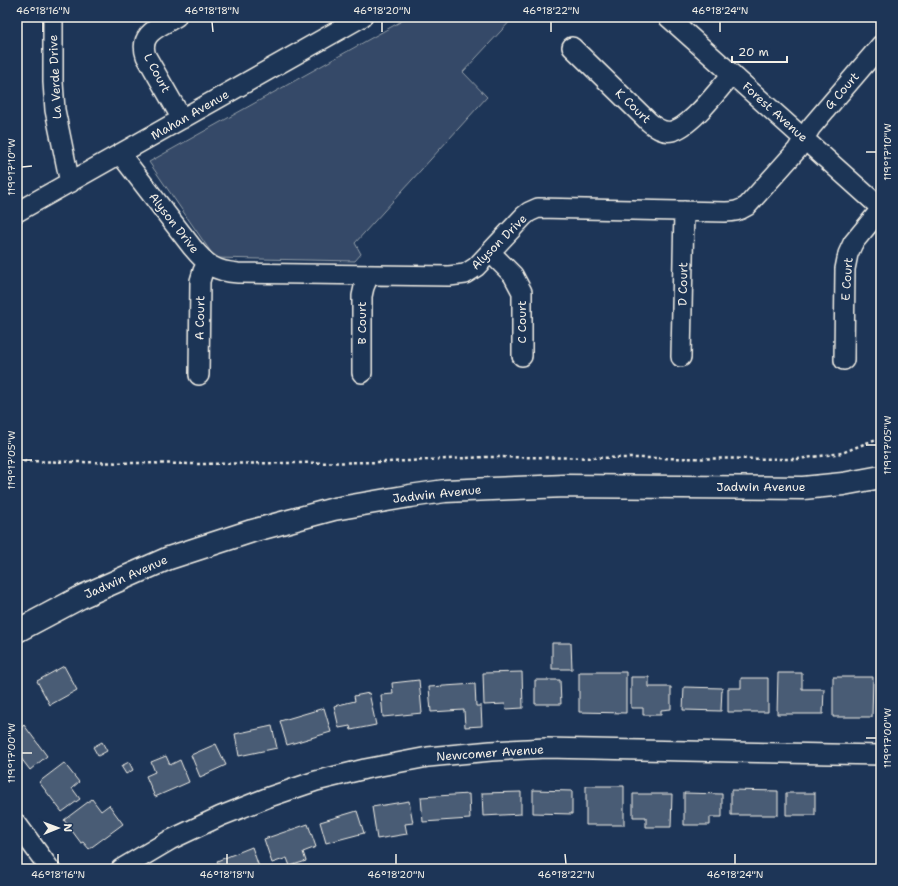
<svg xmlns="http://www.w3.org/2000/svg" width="898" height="886" font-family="'Shantell Sans',sans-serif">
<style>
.green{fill:#354a67;stroke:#949ea8}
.building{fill:#485b74;stroke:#f4f1e8}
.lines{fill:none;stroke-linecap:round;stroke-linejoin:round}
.minor-casing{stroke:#f4f1e8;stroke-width:22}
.major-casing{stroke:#f4f1e8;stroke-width:25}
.path{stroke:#f4f1e8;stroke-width:2.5;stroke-dasharray:3 3;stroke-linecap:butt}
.minor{stroke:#1d3557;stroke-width:19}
.major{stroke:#1d3557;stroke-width:22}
.ticks{fill:none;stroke:#f4f1e8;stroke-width:1.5}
.labels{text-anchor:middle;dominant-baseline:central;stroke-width:3;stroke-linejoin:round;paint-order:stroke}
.street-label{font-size:12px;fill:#f4f1e8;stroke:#1d3557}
.neatline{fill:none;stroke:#f4f1e8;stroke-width:1.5}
.ticks-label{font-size:10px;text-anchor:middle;fill:#f4f1e8}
</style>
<rect width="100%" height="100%" fill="#1d3557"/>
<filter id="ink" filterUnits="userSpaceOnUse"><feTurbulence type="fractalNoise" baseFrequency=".025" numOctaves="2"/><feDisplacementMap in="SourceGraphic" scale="8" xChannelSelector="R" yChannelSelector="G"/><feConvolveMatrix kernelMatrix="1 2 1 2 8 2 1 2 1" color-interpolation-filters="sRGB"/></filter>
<g filter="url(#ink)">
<path class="green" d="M409,17h105l-51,55 24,25 -132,146 6,11 -6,7 -140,-3 -66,-96z"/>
<path class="building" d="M552,643h19l1,26h-20z
M64,666l13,24 -27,15 -13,-24z
M522,672l1,36 -17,1 -1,-5 -21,1 -1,-32z
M579,672h47v41l-47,-1z
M778,673h24v16h22l-1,25h-46z
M631,677h18v10h22v22l-10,1v5h-18v-7h-12z
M833,677h40l-1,40h-39z
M741,678h27v34h-40v-24h13z
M419,680l3,33 -39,4 -2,-22 12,-1 -1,-11z
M535,680h25l1,24h-26z
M475,684l1,22h5l1,20 -17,1 -1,-17 -33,2 -2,-25z
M684,687l38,1 -1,23 -38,-1z
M369,693l7,32 -25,5 -1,-4 -11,2 -5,-22 21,-5 -1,-5z
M324,708l7,24 -44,13 -7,-24z
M24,725l23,31 -17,14 -13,-17v-22z
M272,726l5,22 -38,8 -4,-22z
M102,742l5,9 -9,5 -5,-9z
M216,744l10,21 -26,12 -9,-22z
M166,756l4,9 10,-5 9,22 -34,15 -9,-21 9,-4 -4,-10z
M129,762l4,8 -7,4 -5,-8z
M64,763l15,19 -7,6 8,11 -18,13 -23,-30z
M586,786h38v39h-38z
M533,790l39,1v23l-39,-1z
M731,790l47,1v24h-47z
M521,792v22l-38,2 -1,-23z
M684,793l38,1v23h-12v8h-26z
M786,793h29v22h-29z
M469,794l1,25 -47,3 -2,-25z
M633,794h39l-1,33h-25v-10h-13z
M880,795h1v28h-1z
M92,799l9,12 8,-6 14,19 -34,25 -6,-7 -2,1 -17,-23z
M409,801l4,22 -8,1 2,10 -30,5 -5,-32z
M357,811l7,22 -38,10 -6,-21z
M308,824l8,23 -13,5 3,9 -16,5 -3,-8 -15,5 -8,-24z
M252,847l7,20 -5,2h-33l-4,-8z"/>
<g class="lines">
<g class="minor-casing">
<path id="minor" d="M53,17v65l2,28 15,73
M176,17c-16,10 -38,16 -30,39l36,63
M668,17l213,191
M572,47l77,75c7,6 14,11 23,9 19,-4 47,-42 60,-57
M121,155l71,92c15,18 22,24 46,26l211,3 16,-2 11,-7 48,-51 5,-4 9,-4 187,4c9,0 14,-1 22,-6l50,-56 14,-23 70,-82
M17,212l345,-195
M490,252l23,23 9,17v64
M681,357l3,-146
M844,360l1,-91 3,-15 5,-11 28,-34
M362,373v-77l2,-9 5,-12
M199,375l1,-94 3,-10 4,-8
M17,824l33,45
M121,869l49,-29 51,-24 48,-19 47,-16 49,-12 63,-12 63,-6 55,-3 335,7"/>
</g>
<g class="major-casing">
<path id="major" d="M17,631l66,-35 86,-38 83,-27 82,-22 76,-13 35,-5 120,-5 238,2 40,-4 38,-7"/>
</g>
<path class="path" d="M17,461l178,3 193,-2 98,-5 312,2 44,-6 39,-16"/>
<use href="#minor" class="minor"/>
<use href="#major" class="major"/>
</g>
</g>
<path class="ticks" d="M43,22v10M212,22l1,10M382,22v10M551,22v10M720,22v10M866,152h10M22,167l10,-1M866,445h10M22,460h10M866,738h10M22,753h10M58,854v10M227,854v10M396,854v10M565,854l1,10M735,854v10"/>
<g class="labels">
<g class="street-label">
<text transform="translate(157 73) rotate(62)">L Court</text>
<text transform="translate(55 77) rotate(-93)">La Verde Drive</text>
<text transform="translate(842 91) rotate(-49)">G Court</text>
<text transform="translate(633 106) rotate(44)">K Court</text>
<text transform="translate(775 112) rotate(42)">Forest Avenue</text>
<text transform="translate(190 115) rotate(-30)">Mahan Avenue</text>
<text transform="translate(174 223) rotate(52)">Alyson Drive</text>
<text transform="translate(499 242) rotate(-45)">Alyson Drive</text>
<text transform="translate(847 279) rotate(-86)">E Court</text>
<text transform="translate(683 284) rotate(-89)">D Court</text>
<text transform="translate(200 318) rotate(-89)">A Court</text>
<text transform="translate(522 322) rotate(-90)">C Court</text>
<text transform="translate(362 323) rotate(-90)">B Court</text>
<text x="761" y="487">Jadwin Avenue</text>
<text transform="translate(437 494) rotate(-6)">Jadwin Avenue</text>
<text transform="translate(126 577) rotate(-24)">Jadwin Avenue</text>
<text transform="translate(490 753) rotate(-4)">Newcomer Avenue</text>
</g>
</g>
<rect width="898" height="886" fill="none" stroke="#1d3557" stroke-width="44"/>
<g transform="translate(58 828) rotate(89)" stroke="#1d3557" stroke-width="3" paint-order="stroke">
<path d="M0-3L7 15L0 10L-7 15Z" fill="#f4f1e8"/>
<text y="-6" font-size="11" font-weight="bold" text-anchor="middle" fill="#f4f1e8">N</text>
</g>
<path d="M732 56v6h55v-6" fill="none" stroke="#f4f1e8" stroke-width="2"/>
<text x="738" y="56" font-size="12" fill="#f4f1e8" stroke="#1d3557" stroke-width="3" paint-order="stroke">20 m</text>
<rect x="22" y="22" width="854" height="842" class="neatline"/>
<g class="ticks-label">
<text x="43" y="14">46°18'16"N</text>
<text x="212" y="14">46°18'18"N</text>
<text x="382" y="14">46°18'20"N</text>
<text x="551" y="14">46°18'22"N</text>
<text x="720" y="14">46°18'24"N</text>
<text transform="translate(887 152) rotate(-90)" y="4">119°17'10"W</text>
<text transform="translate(11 167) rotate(-90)" y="4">119°17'10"W</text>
<text transform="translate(887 445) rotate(-90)" y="4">119°17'05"W</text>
<text transform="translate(11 460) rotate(-90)" y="4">119°17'05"W</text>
<text transform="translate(887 738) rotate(-90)" y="4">119°17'00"W</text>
<text transform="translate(11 753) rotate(-90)" y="4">119°17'00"W</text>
<text x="58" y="878">46°18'16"N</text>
<text x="227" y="878">46°18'18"N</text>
<text x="396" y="878">46°18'20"N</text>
<text x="566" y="878">46°18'22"N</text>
<text x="735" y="878">46°18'24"N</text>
</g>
</svg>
